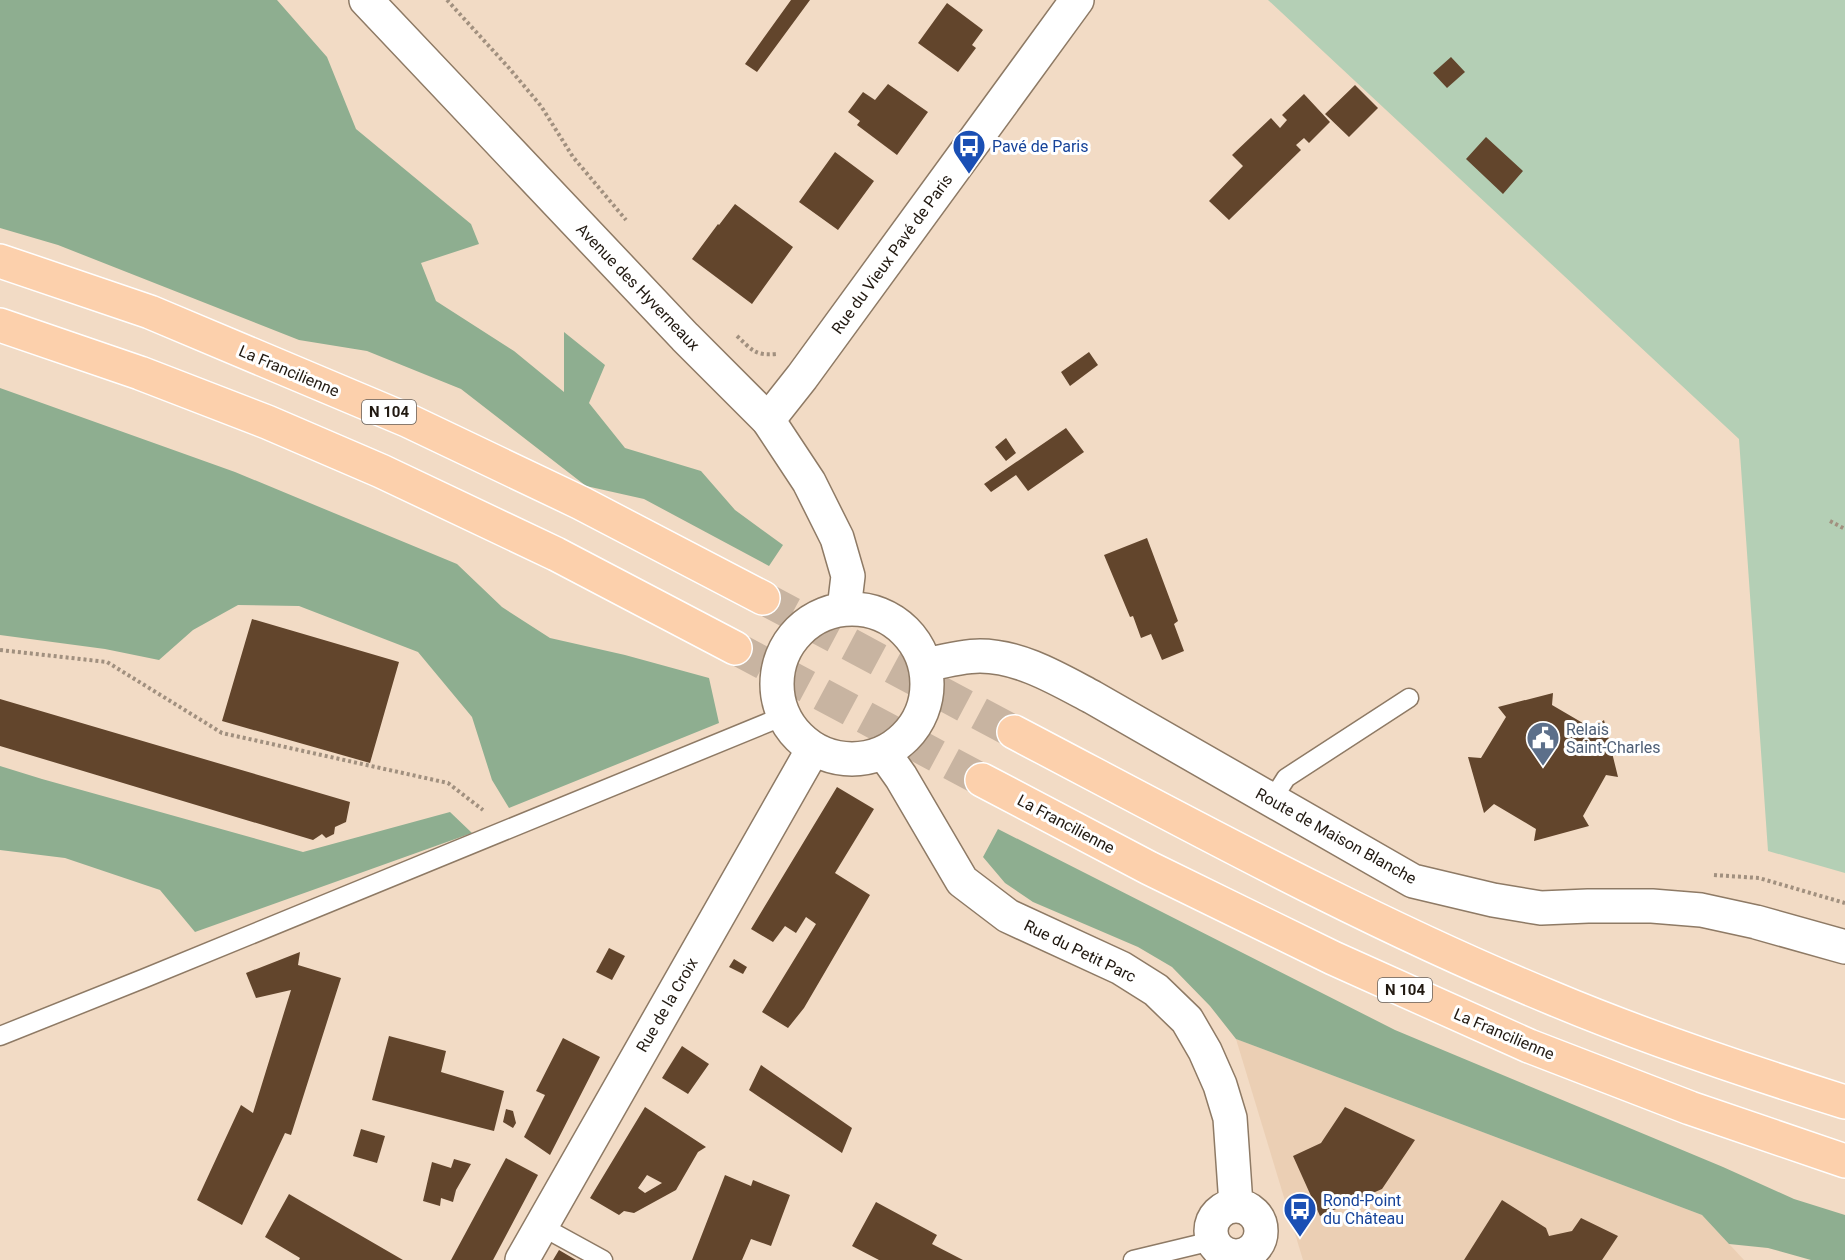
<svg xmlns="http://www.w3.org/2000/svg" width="1845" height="1260" font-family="Roboto,sans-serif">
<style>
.built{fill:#ebcfb4}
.green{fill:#b4cfb5}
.forest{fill:#8eae90}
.building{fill:#62452c;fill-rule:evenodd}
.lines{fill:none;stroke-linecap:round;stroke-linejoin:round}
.trunk-tunnel{stroke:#c8b4a1;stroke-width:33;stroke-dasharray:33 16;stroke-linecap:butt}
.service-casing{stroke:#8e7a65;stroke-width:21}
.minor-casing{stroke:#8e7a65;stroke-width:36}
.tertiary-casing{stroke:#8e7a65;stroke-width:36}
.trunk-casing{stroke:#fff;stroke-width:36}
.path{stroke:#a1907f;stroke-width:4;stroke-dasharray:3 3;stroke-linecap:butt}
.service{stroke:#fff;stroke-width:18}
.minor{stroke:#fff;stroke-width:33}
.tertiary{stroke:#fff;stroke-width:33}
.trunk{stroke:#fcd0ac;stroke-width:33}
.labels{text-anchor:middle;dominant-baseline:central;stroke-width:6;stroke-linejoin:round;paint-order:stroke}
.shield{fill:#fff;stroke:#645e58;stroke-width:1.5}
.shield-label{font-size:15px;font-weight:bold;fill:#211911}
.transit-label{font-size:16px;fill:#164399;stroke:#fff;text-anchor:start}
.street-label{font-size:16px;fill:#211911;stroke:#fff}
.service-label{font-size:16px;fill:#4e5e75;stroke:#fff;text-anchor:start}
</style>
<rect width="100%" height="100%" fill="#f2dbc5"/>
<path class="built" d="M1236,1039l466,176 42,45h-441z"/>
<path class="green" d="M1268,0h577v873l-77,-22 -29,-412z"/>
<path class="forest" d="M0,0h277l50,57 29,72 115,95 8,20 -58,19 15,38 78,50 50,41v-60l41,33 -16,38 36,45 76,23 34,39 48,35 -14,21 -125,-67 -58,-13 -125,-97 -94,-38 -68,-11 -241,-95 -58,-17z
M0,388l235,84 222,92 45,43 48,31 75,17 84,23 10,45 -210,85 -17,-28 -20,-63 -54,-65 -119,-46 -61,-1 -45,25 -34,30 -54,-11 -105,-14z
M0,766l42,13 261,73 147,-40 22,21 -277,99 -35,-42 -95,-32 -65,-8z
M998,829l397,201 328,137 71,32 51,16v45h-34l-43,-12 -39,-4 -27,-29 -466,-176 -26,-33 -38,-39 -34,-20 -105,-45 -28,-19 -22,-26z"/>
<path class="building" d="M791,0h19l-53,72 -12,-8z
M947,3l36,27 -11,15 4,3 -18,24 -40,-29z
M1451,57l14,15 -18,16 -14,-15z
M888,84l40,28 -31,43 -40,-30 3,-4 -12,-9 15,-20 12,8z
M1355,85l23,23 -29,29 -24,-23z
M1304,94l26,28 -21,21 -5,-5 -8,7 5,5 -72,70 -20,-19 34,-35 -11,-11 39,-37 9,10 7,-8 -5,-5z
M1486,137l37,34 -20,23 -37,-35z
M835,152l39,29 -36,49 -39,-28z
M735,204l58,43 -41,57 -60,-45 26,-35 1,1z
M1089,352l9,13 -28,21 -9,-14z
M1066,428l18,24 -56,39 -12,-16 -25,17 -7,-8z
M1006,438l10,15 -10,8 -11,-14z
M1147,538l31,83 -4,3 10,27 -22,9 -11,-26 -10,4 -8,-22 -3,1 -26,-62z
M252,619l147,43 -29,101 -148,-42z
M1553,693l-1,12 41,24 11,-9 14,57 -12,-2 -23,41 6,10 -55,15 2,-12 -42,-25 -10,9 -16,-56 13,1 25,-41 -8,-10z
M0,699l350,103 -4,20 -11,5 -1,7 -8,4 -4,-4 -9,6 -313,-94z
M837,787l37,22 -39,64 35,22 -66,113 -16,20 -26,-16 54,-88 -10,-7 -10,16 -11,-7 -12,16 -22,-13z
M609,948l16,8 -13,24 -16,-8z
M300,952l-2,13 43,13 -50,157 -6,-2 -43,92 -45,-25 44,-95 12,8 38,-123 -35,8 -10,-25z
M734,959l13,8 -4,7 -14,-7z
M389,1036l57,15 -5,21 63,19 -10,40 -122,-31z
M563,1038l37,19 -50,98 -26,-18 21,-42 -9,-4z
M682,1046l27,18 -21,30 -26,-16z
M761,1065l91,63 -10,25 -93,-63z
M645,1107l61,40 -8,5 -22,38 -42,23 -10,-2 -5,4 -29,-17zM647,1175l15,8 -17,10 -7,-5z
M1345,1107l70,33 -33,49 -62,27 -27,-60 28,-13z
M506,1109l7,2 3,12 -3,5 -10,-6z
M361,1129l24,7 -8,27 -24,-7z
M506,1158l32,17 -45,85h-42z
M454,1159l17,5 -15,26 -3,12 -12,-4 -1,8 -17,-5 9,-39 19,6z
M725,1175l26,11 2,-6 37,15 -19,51 -20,-7 -9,21h-50z
M289,1194l114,66h-104l1,-2 -35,-21z
M1502,1200l44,28 3,8 23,-5 9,-13 37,18 -16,24h-138z
M876,1202l61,33 -5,9 31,16h-84l-27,-14z
M559,1250l17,10h-23z"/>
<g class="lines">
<path class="trunk-tunnel" d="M763,598l251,134
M735,648l247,132"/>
<g class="service-casing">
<path id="service" d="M1272,800l14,-22 123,-80
M0,1036l145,-58 639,-262
M541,1226l62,34
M1133,1260l79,-19"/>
</g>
<g class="minor-casing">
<path id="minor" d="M768,420l34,-43 275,-377
M926,665c17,-4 37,-9 54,-9 40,0 78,23 112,41l321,184 80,19 48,8 47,-2h64l49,4 55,12 89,25"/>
</g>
<g class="tertiary-casing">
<path id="tertiary" d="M366,0l319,337 83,83 41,62 28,56 11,38 -4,33
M777 684a75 75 0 1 1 150 0a75 75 0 1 1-150 0Z
M884,753l17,24 61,104 46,35 113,52 35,22 31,30 18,31 15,34 10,33 6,87
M1211 1231a25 25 0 1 1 50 0a25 25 0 1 1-50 0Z
M522,1260l291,-511"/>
</g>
<g class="trunk-casing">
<path id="trunk" d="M0,261l150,51 259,109 172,82 182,95
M0,325l140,48 127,49 114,49 175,83 179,94
M1014,732c177,93 353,190 538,266 95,40 194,73 293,104
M982,780l167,88 184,90 196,88 161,62 155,53"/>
</g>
<path class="path" d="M447,0l62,68 32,38 32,51 53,63
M737,336c15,14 18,20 39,18
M1830,521l15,8
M0,650l107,12 115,71 226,50 35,27
M1714,875l45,3 86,25"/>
<use href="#service" class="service"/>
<use href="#minor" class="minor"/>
<use href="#tertiary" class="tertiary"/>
<use href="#trunk" class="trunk"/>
</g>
<defs>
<g id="bus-pin" transform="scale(1.725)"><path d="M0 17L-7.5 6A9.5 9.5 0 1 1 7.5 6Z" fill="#1a4fb4" stroke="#fff"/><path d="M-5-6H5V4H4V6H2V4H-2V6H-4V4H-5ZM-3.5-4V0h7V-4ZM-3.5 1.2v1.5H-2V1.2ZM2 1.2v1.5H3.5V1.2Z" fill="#fff"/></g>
<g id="civic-pin" transform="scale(1.725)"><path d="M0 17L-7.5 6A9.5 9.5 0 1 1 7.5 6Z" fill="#5c6f8a" stroke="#fff"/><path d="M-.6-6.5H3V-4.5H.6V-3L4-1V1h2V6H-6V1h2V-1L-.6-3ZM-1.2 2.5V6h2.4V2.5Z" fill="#fff"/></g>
</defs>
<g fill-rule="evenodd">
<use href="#bus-pin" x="969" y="146"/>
<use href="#civic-pin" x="1543" y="738"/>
<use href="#bus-pin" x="1300" y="1209"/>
</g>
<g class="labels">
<g class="shield">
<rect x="362" y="400" width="54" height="24" rx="4.5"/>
<rect x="1378" y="978" width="54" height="24" rx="4.5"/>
</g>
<g class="shield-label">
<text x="389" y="412">N 104</text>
<text x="1405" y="990">N 104</text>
</g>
<g class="transit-label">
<text x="992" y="146">Pavé de Paris</text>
<text x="1323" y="1200">Rond-Point<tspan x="1323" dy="18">du Château</tspan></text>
</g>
<g class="street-label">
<text transform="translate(892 254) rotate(-54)">Rue du Vieux Pavé de Paris</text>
<text transform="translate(638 287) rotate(46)">Avenue des Hyverneaux</text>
<text transform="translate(289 371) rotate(23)">La Francilienne</text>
<text transform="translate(1066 824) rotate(28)">La Francilienne</text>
<text transform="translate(1336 836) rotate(29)">Route de Maison Blanche</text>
<text transform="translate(1080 951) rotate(26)">Rue du Petit Parc</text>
<text transform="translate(667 1005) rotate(-60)">Rue de la Croix</text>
<text transform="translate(1504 1034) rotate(23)">La Francilienne</text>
</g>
<g class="service-label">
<text x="1566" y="729">Relais<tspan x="1566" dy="18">Saint-Charles</tspan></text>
</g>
</g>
</svg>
